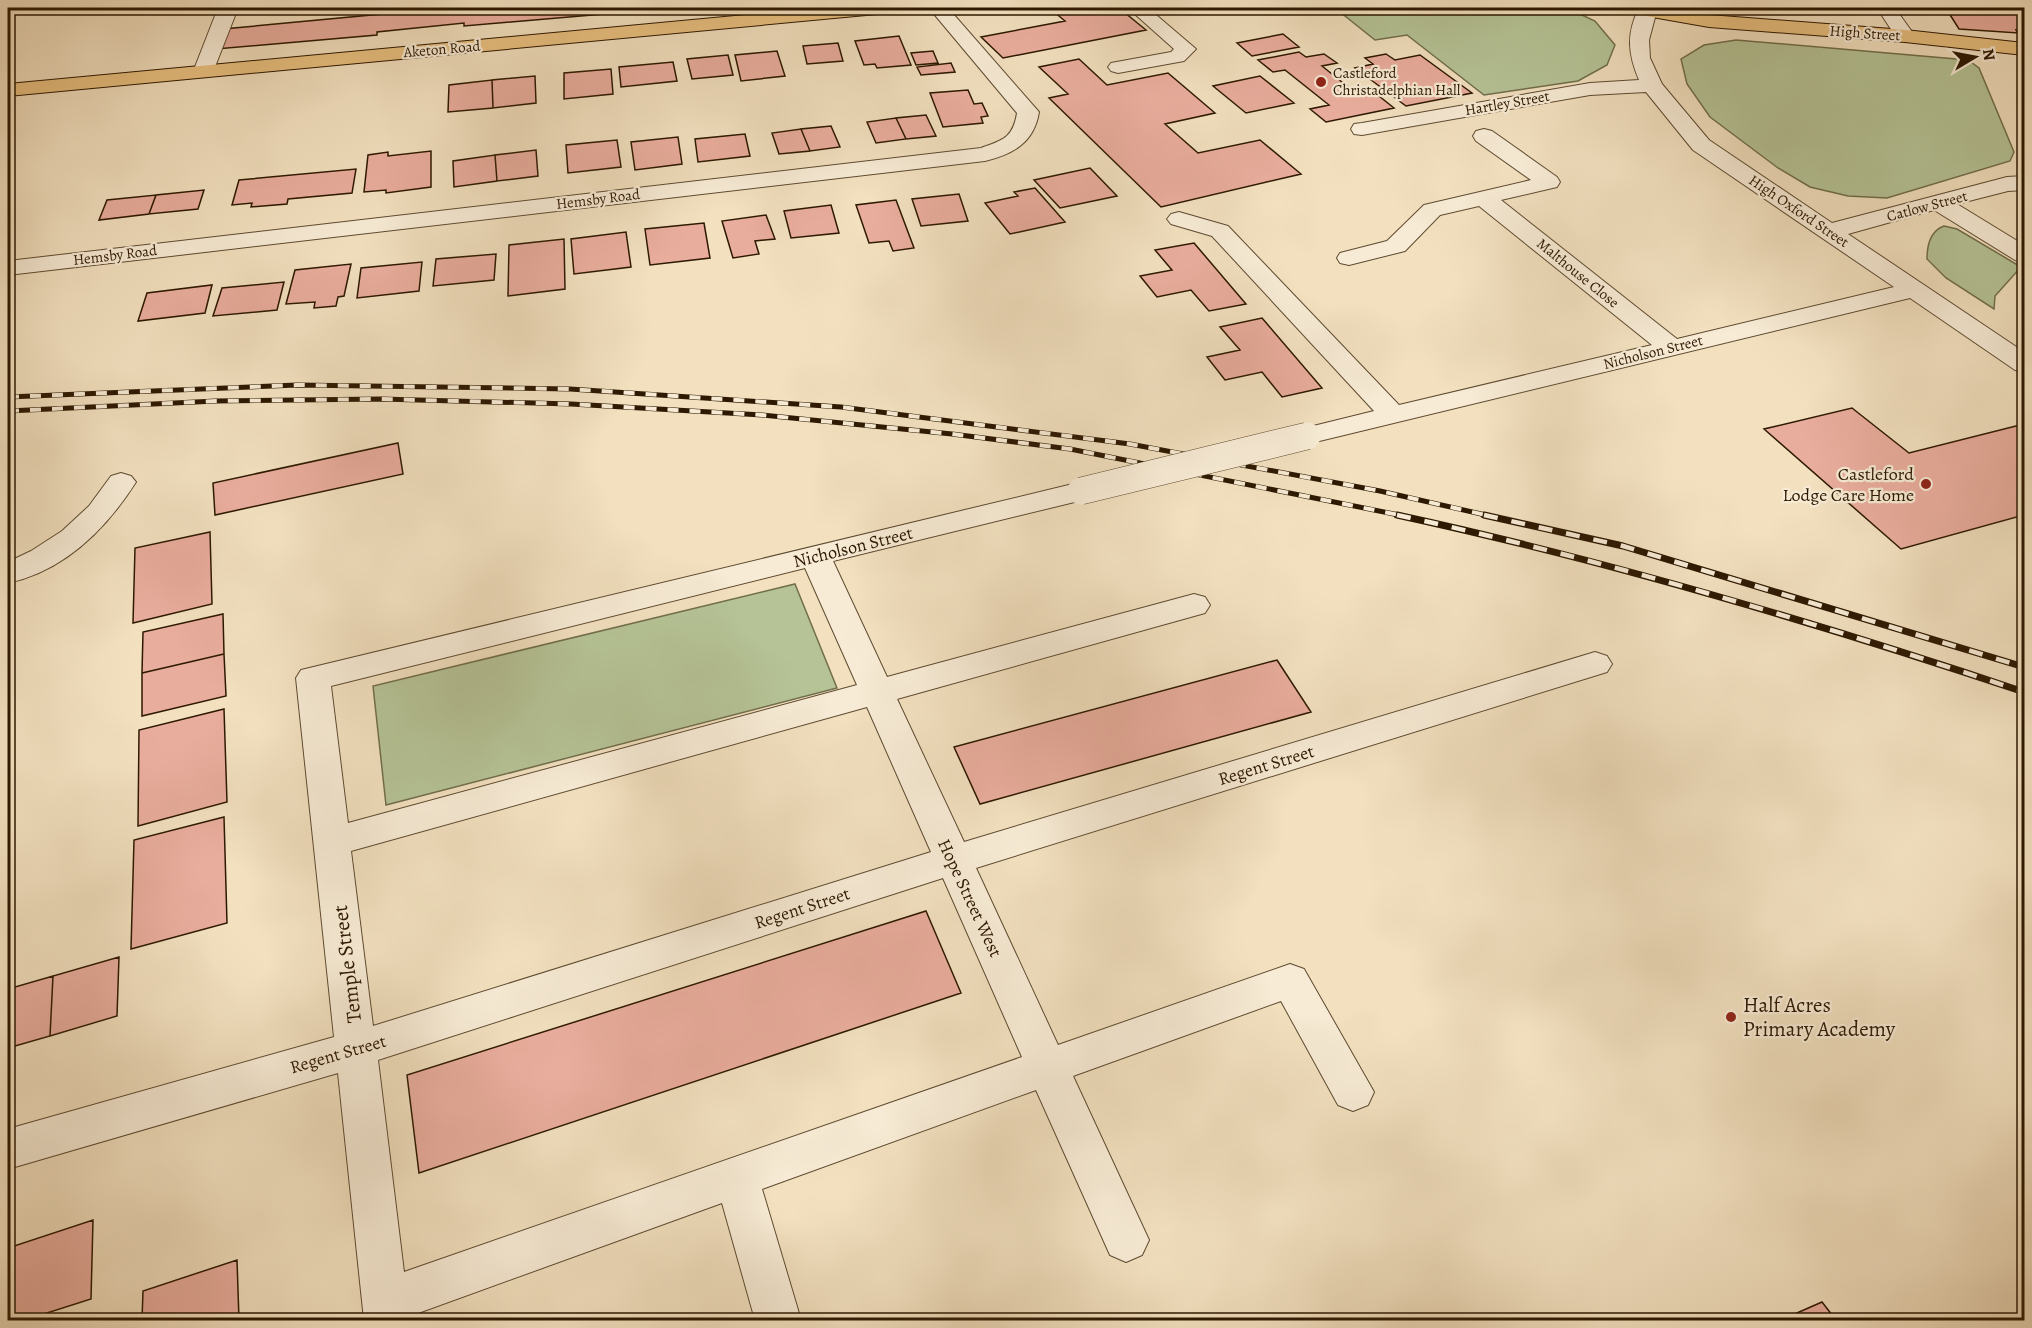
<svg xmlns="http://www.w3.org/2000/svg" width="2032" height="1328" font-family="Alegreya,serif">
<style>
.green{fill:#b5c396;stroke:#716e4c;stroke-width:1.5}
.building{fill:#e9ad9d;stroke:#2d1801;stroke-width:1.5}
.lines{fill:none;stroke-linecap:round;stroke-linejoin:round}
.minor-casing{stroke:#5e4a30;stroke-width:2}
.major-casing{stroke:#2d1801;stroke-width:2}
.minor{fill:#f7ebd5;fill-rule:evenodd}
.major{fill:#e9c080;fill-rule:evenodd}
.rail-far1-casing{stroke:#2d1801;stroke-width:5}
.rail-casing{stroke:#2d1801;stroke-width:7}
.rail-far1{stroke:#f7ebd5;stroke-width:4;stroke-dasharray:11;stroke-linecap:butt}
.rail{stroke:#f7ebd5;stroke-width:4.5;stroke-dasharray:14;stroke-linecap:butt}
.minor-bridge-casing{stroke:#5e4a30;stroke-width:28;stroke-linecap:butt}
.minor-bridge{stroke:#f7ebd5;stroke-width:27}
.poi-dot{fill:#8f2418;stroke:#f7ebd5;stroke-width:2}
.labels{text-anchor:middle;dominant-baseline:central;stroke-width:4.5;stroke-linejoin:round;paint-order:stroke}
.far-street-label{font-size:15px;fill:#2d1801;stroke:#f7ebd5}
.far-poi-label{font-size:15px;fill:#2d1801;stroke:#f7ebd5;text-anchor:start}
.poi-label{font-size:18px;fill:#2d1801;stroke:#f7ebd5;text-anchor:end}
.street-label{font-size:18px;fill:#2d1801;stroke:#f7ebd5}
.near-street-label{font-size:21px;fill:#2d1801;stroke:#f7ebd5}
.near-poi-label{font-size:21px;fill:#2d1801;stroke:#f7ebd5;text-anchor:start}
</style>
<rect width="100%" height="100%" fill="#f2e0bf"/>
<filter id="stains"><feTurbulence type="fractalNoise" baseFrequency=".00333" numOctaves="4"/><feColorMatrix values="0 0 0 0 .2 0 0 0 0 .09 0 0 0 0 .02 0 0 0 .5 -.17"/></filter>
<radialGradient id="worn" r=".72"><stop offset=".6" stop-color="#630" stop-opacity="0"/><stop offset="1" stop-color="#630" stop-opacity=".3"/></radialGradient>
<path class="green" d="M1335,8h232l28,13 20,24 -8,20 -29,16 -94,14 -77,-60 -32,5z
M1736,40l232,20 11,8 35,84 -4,9 -123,37 -39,-2 -38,-9 -32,-19 -68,-51 -23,-33 -6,-25 23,-14z
M1944,226l13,3 64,38 -26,29 -1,13 -48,-31 -19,-19c0,-14 3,-28 17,-33z
M795,584l42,104 -451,117 -13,-119z"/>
<path class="building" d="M428,8h246l-210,18v-3l-87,9v3l-161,14 7,-20 159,-15v-2z
M1071,8h48l27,22 -143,28 -22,-21 84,-16 -12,-10z
M1947,10l77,4v17l-8,-1 2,3 -59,-4z
M1283,34l16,13 -47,9 -15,-13z
M899,36l12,29 -34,3 -2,-4 -11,1 -9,-24z
M838,43l5,18 -36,3 -4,-18z
M777,51l8,25 -44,5 -6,-26z
M933,51l5,12 -22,2 -5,-12z
M1299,52l7,5 18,-3 13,9 -15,3 36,29 16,-3 20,16 -68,14 -16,-13 19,-4 -44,-35 -12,2 -15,-12z
M1386,54l9,6 25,-5 52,38 -66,13 -51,-38 18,-4 -8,-6z
M728,55l5,20 -41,4 -5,-20z
M1079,59l28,26 61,-12 47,40 -50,11 33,29 62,-13 41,34 -140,33 -112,-109 19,-4 -29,-27z
M673,62l4,19 -56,6 -2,-20z
M951,63l4,9 -34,3 -4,-8z
M611,69l2,25 -49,5v-26z
M535,76l1,27 -43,5 -1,-28z
M1260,76l34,27 -48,10 -33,-27z
M492,80l1,28 -45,4 1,-27z
M968,90l6,14 8,-1 6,13 -7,1 2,6 -40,4 -13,-34z
M926,115l10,21 -30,3 -10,-21z
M896,118l10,21 -30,4 -9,-21z
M831,126l9,21 -30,4 -9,-22z
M801,129l9,22 -31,3 -7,-21z
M745,134l5,22 -52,6 -3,-23z
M678,137l4,27 -47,6 -4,-28z
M617,140l4,27 -53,6 -2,-28z
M536,150l2,26 -41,5 -2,-26z
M431,151v36l-45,6v-3l-22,2 4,-37 20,-3v4z
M495,155l2,26 -43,6 -1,-26z
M1090,168l27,28 -57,12 -26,-28z
M356,169l-4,24 -64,6 -1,5 -36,3 1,-4 -20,2 7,-25z
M1035,188l30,34 -55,12 -25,-31 33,-7 -4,-4z
M204,190l-6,19 -49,5 7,-19z
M959,194l9,27 -47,5 -9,-27z
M156,195l-7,19 -50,6 8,-20z
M896,200l18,48 -21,3 -4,-10 -20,2 -13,-38z
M831,205l8,28 -48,5 -7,-27z
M766,215l9,24 -20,2 4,13 -26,4 -11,-37z
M704,223l6,35 -60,7 -5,-36z
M626,232l5,35 -57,7 -3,-35z
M564,239l1,50 -57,7 1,-51z
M1194,243l52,61 -37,7 -18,-21 -34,7 -17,-21 32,-6 -17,-20z
M496,254l-2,26 -61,6 3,-27z
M422,262l-3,29 -62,7 4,-30z
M351,264l-7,32 -6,1 -2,9 -22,2 1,-6 -29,2 9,-34z
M284,282l-7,28 -64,6 9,-28z
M212,285l-7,28 -67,8 9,-28z
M1262,318l60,70 -40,9 -20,-25 -37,8 -18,-23 33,-7 -20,-23z
M1852,408l57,45 115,-29v91l-123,34 -137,-120z
M398,443l5,31 -188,41 -2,-32z
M210,532l2,72 -79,19 2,-75z
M223,614l1,40 -82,19 1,-41z
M224,654l2,42 -84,20v-43z
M1277,660l34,52 -331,92 -26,-57z
M224,709l3,93 -89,24 1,-96z
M224,817l3,106 -96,26 3,-109z
M926,911l35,82 -542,180 -12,-98z
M119,957l-2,59 -67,20 3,-60z
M53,976l-3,60 -42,12v-59z
M93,1220l-2,79 -66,21h-17v-72z
M237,1260l2,60h-97l1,-29z
M1822,1302l14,18h-55z"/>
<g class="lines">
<g class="minor-casing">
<path id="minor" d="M218,8h20l-25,64 -3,4h-14l-3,-4z
M929,8h19l91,104c-5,31 -26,42 -54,49l-977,114v-14l973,-113c22,-8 32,-10 36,-35z
M1128,8h20l48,41 -12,12 -66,12 -7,-2 -3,-4 3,-4 60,-11 3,-3z
M1639,8h16l2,2 -8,30 1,18 12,26 47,56 123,83 175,-46 17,-1v14l-16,1 -51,13 67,41v17l-9,-2 -81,-50 -86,24 176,118v20l-9,-2 -105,-72 -603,146 -10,-2 -4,-6 4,-6 77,-19 -162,-175 -41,-12 -4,-5 4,-5 8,-2 49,14 171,179 253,-60 -173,-139 -39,9 -35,36 -56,14 -9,-2 -3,-5 3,-5 47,-12 37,-36 107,-25 -55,-39 -3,-5 3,-5 8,-2 8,2 65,46 3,5 -3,5 -56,13 176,139 217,-52 -201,-137 -47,-58 -56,3 -228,40 -8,-1 -3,-5 3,-5 8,-1 228,-40 49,-3c-11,-26 -13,-46 0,-72z
M1877,8h18l20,28 -3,4h-14z
M121,473l10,3 5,6c-30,47 -72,89 -128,101v-21l23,-11 31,-20 27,-25 22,-30z
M1081,482l10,2 5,7 -5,7 -258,63 54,116 307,-83 11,3 5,8 -5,8 -308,86 67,143 631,-190 12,4 5,8 -5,8 -631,196 82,177 232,-81 14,5 70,123 -6,13 -15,6 -15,-6 -57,-104 -208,75 76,164 -7,15 -16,7 -16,-7 -74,-165 -274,99 39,131h-46l-33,-117 -312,113v4h-46l-26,-247 -330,96v-40l326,-92 -38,-359 5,-8zM805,568l52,117 -509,138 -17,-137zM867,707l64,145 -558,174 -22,-175zM943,878l79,179 -618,215 -26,-212z"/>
</g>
<g class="major-casing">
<path id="major" d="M821,8h66l-3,4 -7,2 -869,82v-12z
M1626,8h39l44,7 196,15 119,13v12l-119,-13 -196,-15 -74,-13 -7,-2z"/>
</g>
<use href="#minor" class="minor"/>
<use href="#major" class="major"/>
<g class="rail-far1-casing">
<path id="rail-far1" d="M8,397l289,-12 273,4 271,18 289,37 250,47 110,25
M8,411l208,-10 165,-2 190,5 191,11 190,19 118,15 334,67"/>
</g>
<g class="rail-casing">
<path id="rail" d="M1397,515c213,46 421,108 627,177
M1484,515l139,31 401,121"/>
</g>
<use href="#rail-far1" class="rail-far1"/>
<use href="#rail" class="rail"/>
<g class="minor-bridge-casing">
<path id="minor-bridge" d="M1081,491l226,-55"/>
</g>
<use href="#minor-bridge" class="minor-bridge"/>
</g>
<g class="poi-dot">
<circle cx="1321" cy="82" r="6"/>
<circle cx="1926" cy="484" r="6"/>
<circle cx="1731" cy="1017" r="6"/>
</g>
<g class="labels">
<g class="far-street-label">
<text transform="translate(1865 33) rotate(4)">High Street</text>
<text transform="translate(442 49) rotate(-5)">Aketon Road</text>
<text transform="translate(1507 103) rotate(-10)">Hartley Street</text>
<text transform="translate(598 199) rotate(-7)">Hemsby Road</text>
<text transform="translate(1927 206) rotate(-15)">Catlow Street</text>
<text transform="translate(1799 211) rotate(34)">High Oxford Street</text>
<text transform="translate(115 255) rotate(-7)">Hemsby Road</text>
<text transform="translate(1578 273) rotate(39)">Malthouse Close</text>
<text transform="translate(1653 352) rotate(-14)">Nicholson Street</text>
</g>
<g class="far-poi-label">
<text x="1333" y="73">Castleford<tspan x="1333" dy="17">Christadelphian Hall</tspan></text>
</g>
<g class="poi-label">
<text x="1914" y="474">Castleford<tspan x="1914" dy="21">Lodge Care Home</tspan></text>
</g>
<g class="street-label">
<text transform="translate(853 547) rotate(-14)">Nicholson Street</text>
<text transform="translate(1266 765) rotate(-17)">Regent Street</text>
<text transform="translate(970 898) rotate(65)">Hope Street West</text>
<text transform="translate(802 908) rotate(-18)">Regent Street</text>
<text transform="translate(338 1054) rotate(-16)">Regent Street</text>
</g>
<g class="near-street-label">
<text transform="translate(347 964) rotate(-97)">Temple Street</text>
</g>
<g class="near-poi-label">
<text x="1743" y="1005">Half Acres<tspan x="1743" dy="24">Primary Academy</tspan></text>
</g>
</g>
<rect width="2032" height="1328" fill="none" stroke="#f2e0bf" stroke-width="30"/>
<rect x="9" y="9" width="2014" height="1310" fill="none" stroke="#2d1801" stroke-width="3"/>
<rect x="15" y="15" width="2002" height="1298" fill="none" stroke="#2d1801" stroke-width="1.5"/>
<g transform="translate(1975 57) rotate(80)" stroke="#f7ebd5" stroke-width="4.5" paint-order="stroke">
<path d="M0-4.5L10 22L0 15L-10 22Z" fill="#2d1801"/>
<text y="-9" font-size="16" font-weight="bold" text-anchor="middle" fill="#2d1801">N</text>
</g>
<rect width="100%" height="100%" filter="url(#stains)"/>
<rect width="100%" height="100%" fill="url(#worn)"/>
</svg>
